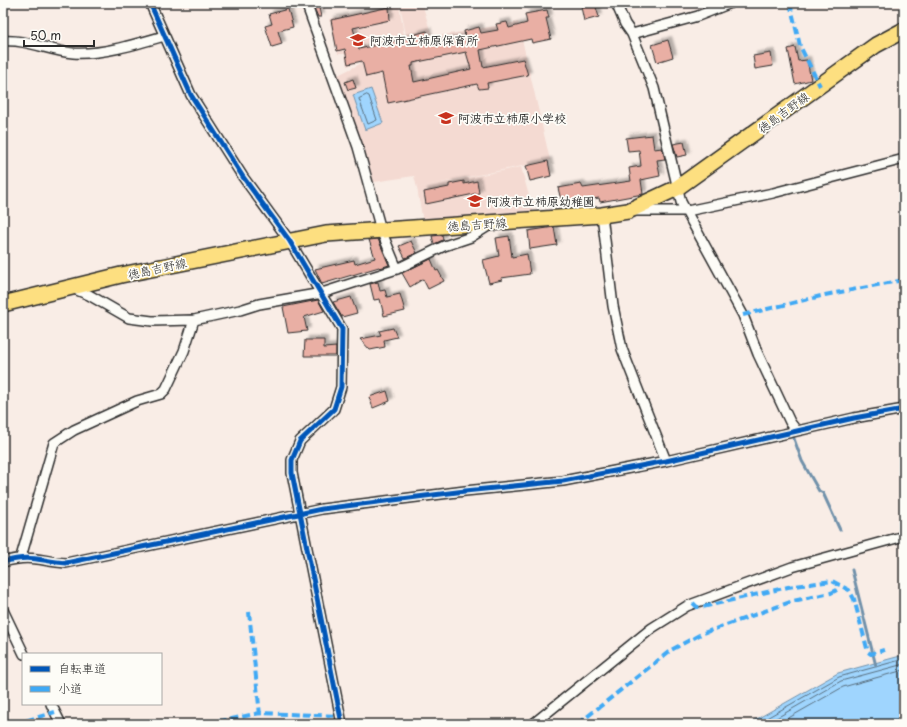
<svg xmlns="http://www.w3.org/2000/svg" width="907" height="727" font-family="'Playpen Sans','Klee One',sans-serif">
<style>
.built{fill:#f4dad2}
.water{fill:#9fd5fe;stroke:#7191aa}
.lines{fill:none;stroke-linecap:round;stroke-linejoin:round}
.shore{stroke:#596f7f;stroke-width:1}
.stream{stroke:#7191aa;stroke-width:3}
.building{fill:#e9afa4;stroke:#2b2b2b;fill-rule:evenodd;filter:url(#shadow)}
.minor-casing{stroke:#2b2b2b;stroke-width:12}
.primary-casing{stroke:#2b2b2b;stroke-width:18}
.minor{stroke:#fdfcf7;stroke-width:9}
.primary{stroke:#fddf80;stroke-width:15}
.quiet{stroke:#3fa9f5;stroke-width:4;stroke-dasharray:8 4;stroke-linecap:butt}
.cycleway-casing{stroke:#fdfcf7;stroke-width:8}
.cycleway{stroke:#0057b8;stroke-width:5}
.labels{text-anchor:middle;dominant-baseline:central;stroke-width:3.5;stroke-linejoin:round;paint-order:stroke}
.poi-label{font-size:12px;font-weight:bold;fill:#2b2b2b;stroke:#fdfcf7;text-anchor:start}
.street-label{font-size:12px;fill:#2b2b2b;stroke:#fdfcf7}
</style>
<defs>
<filter id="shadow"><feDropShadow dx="3.5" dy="-3.5" stdDeviation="1" flood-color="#0004"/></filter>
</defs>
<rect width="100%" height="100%" fill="#f9ede6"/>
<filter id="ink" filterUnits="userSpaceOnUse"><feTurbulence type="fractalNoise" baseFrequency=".025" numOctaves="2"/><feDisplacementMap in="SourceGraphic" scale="8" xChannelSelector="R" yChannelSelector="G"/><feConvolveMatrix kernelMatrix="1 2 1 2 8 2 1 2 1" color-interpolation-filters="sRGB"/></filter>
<g filter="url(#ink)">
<path class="built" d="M411,3h11l10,34 86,-15 32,138 -133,28 -3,-12 -40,6 -38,-106 24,-12v-18l46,-11 -6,-30z
M399,4l5,31 -45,10 1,17 -13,4 -2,-12h-7l-9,-35z
M521,167l13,47 -111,8 -6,-34z"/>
<path class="water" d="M371,89l12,34 -18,7 -12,-35z
M904,655v69h-156l90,-51z"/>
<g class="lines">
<path class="shore" d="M367,95l2,1 8,24 -9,4 -9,-25z
M756,724l83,-47 65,-18
M766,724l75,-43 63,-17
M778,724l65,-37 61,-17"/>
<path class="stream" d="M790,437l3,-1 9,25 17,30 4,2 17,37
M852,570l24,96"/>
</g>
<path class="building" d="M312,3h6l3,14h-3z
M595,4l4,13 -15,4 -3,-14z
M389,7l1,13 -37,8 6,21 57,-13v-2l11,-3 3,13 35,-7 -1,-6 15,-4 2,6 17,-3 -2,-6 11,-2 2,6 18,-5 -2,-9 22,-4 2,8h-3l5,21 -19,4 -1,-4 -51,11 3,17 40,-8 5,16 -41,8 1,5 -9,1 -2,-5 -89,19 -6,-30 -16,4 -4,-16 -14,3 -3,-15 -8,2 -6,-31zM466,52l5,17 -57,13 -3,-16h2v-3z
M288,9l5,18 -15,4 4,13 -10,3 -7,-21 7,-2 -3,-10z
M668,40l5,17 -16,5 -5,-17z
M795,47l3,14 9,-1 4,20 -16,4 -7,-35z
M771,53l2,13 -18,3 -2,-13z
M353,79l3,9 -8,2 -3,-8z
M652,135l2,14 8,-1 3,11 -8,1 3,16 -19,4 2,14 -43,8 -1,-4 -37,6 -4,-16 23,-4 2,4 48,-7 -2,-13 12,-2 -2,-16 -11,1 -2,-13z
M684,142l3,13 -10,2 -4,-13z
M548,161l3,15 -21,5 -4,-15z
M464,181v3l13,-3 2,12 -53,11 -2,-12 25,-5v-3z
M554,227l3,18 -27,4 -2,-18z
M442,235l1,5 -9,4 -2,-8z
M509,236l3,21 15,-3 3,20 -29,4 1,2 -13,3 -6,-23 16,-4 -3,-18z
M378,239l11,26 -9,3 -1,-1 -57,17 -7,-15 39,-9 1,4 20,-6 -6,-18z
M411,241l6,12 -12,5 -6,-12z
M431,259l5,12 2,-1 6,11 -16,8 -5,-10 -13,8 -8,-14z
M378,282l2,9 5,-1 2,7 13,-3 5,17 -21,5 -4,-17 -6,1 -4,-16z
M351,297l6,16 -15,4 -9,-15z
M318,300l6,11 -20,6 3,14 -19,2 -5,-26z
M393,328l4,9 -13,3 1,7 -15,3 -10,-11 21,-4 -2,-4z
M305,340h19v8l12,-1v9h-32z
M387,391l3,10 -17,7 -4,-11z"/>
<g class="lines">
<g class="minor-casing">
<path id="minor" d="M150,3l41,92 52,82 46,63 53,89 -1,58 -7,22 -34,32 -8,19v13l50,251
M306,3l52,144 23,83 16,39
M616,3l9,21 7,10 22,54 27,114 62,113 15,39 32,68 6,8
M632,34l66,-18 33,-13
M3,41c24,-2 46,10 70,12 27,2 64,-9 91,-17
M635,211h52l86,-18 131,-34
M602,215l11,91 9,43 44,112
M72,288l17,7 40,23 23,3 42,-1 46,-10 19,-6 63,-11 53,-17 22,-7 47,-23 27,-9 19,-12
M21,557l33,-114 20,-13 63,-29 24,-7 5,-5 18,-38 10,-31
M3,562c29,-8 36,-1 63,1l256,-54 143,-18 98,-10 103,-20 188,-43 50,-9
M3,610l21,44
M51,704l10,20
M533,724l119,-96 35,-22 105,-39 112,-31"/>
</g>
<g class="primary-casing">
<path id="primary" d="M3,304l118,-29 205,-41 276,-19 26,-4 49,-23 199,-143 28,-15"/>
</g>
<use href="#minor" class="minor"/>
<use href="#primary" class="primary"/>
<path class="quiet" d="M790,3l10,43 20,40
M743,315l82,-20 79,-15
M693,603l4,4h6l85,-20 44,-6 17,9 5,9 14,53 3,2 13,-4
M249,612l12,112
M15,724l40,-12
M207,724l53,-11 80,3
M578,724l93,-74 30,-16 92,-33 38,-8 6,-3 1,-6"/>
<g class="cycleway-casing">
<path id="cycleway" d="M150,3l41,92 52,82 46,63 53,89 -1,58 -7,22 -34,32 -8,19v13l50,251
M3,562c29,-8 36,-1 63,1l256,-54 143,-18 98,-10 103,-20 188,-43 50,-9"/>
</g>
<use href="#cycleway" class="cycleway"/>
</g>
</g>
<defs>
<g id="school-bare" transform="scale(1.2)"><path d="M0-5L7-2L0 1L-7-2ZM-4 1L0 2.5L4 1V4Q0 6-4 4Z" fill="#c8321e" stroke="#fdfcf7" stroke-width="2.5" paint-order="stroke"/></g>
</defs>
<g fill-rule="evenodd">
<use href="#school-bare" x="358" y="40"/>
<use href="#school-bare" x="446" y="118"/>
<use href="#school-bare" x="475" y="201"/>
</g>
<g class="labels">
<g class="poi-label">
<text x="370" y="40">阿波市立柿原保育所</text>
<text x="458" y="118">阿波市立柿原小学校</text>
<text x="487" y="201">阿波市立柿原幼稚園</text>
</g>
<g class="street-label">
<text transform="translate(783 112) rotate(-36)">徳島吉野線</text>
<text transform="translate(477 224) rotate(-4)">徳島吉野線</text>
<text transform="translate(157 268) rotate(-12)">徳島吉野線</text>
</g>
</g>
<rect width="907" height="727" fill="none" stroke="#fdfcf7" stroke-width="16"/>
<rect x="8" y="8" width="891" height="711" fill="none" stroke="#2b2b2b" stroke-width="1.5" filter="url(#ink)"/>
<rect x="22" y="653" width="140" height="52" fill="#fdfcf7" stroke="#a9a8a5"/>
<rect x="30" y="666" width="20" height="6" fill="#0057b8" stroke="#a9a8a5"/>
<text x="58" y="673" font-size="12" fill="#2b2b2b">自転車道</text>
<rect x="30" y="686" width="20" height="6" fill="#3fa9f5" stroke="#a9a8a5"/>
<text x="58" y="693" font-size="12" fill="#2b2b2b">小道</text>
<path d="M24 40v6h70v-6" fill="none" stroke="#2b2b2b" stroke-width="2"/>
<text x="30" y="40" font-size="12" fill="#2b2b2b" stroke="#fdfcf7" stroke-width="3" paint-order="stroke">50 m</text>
</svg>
